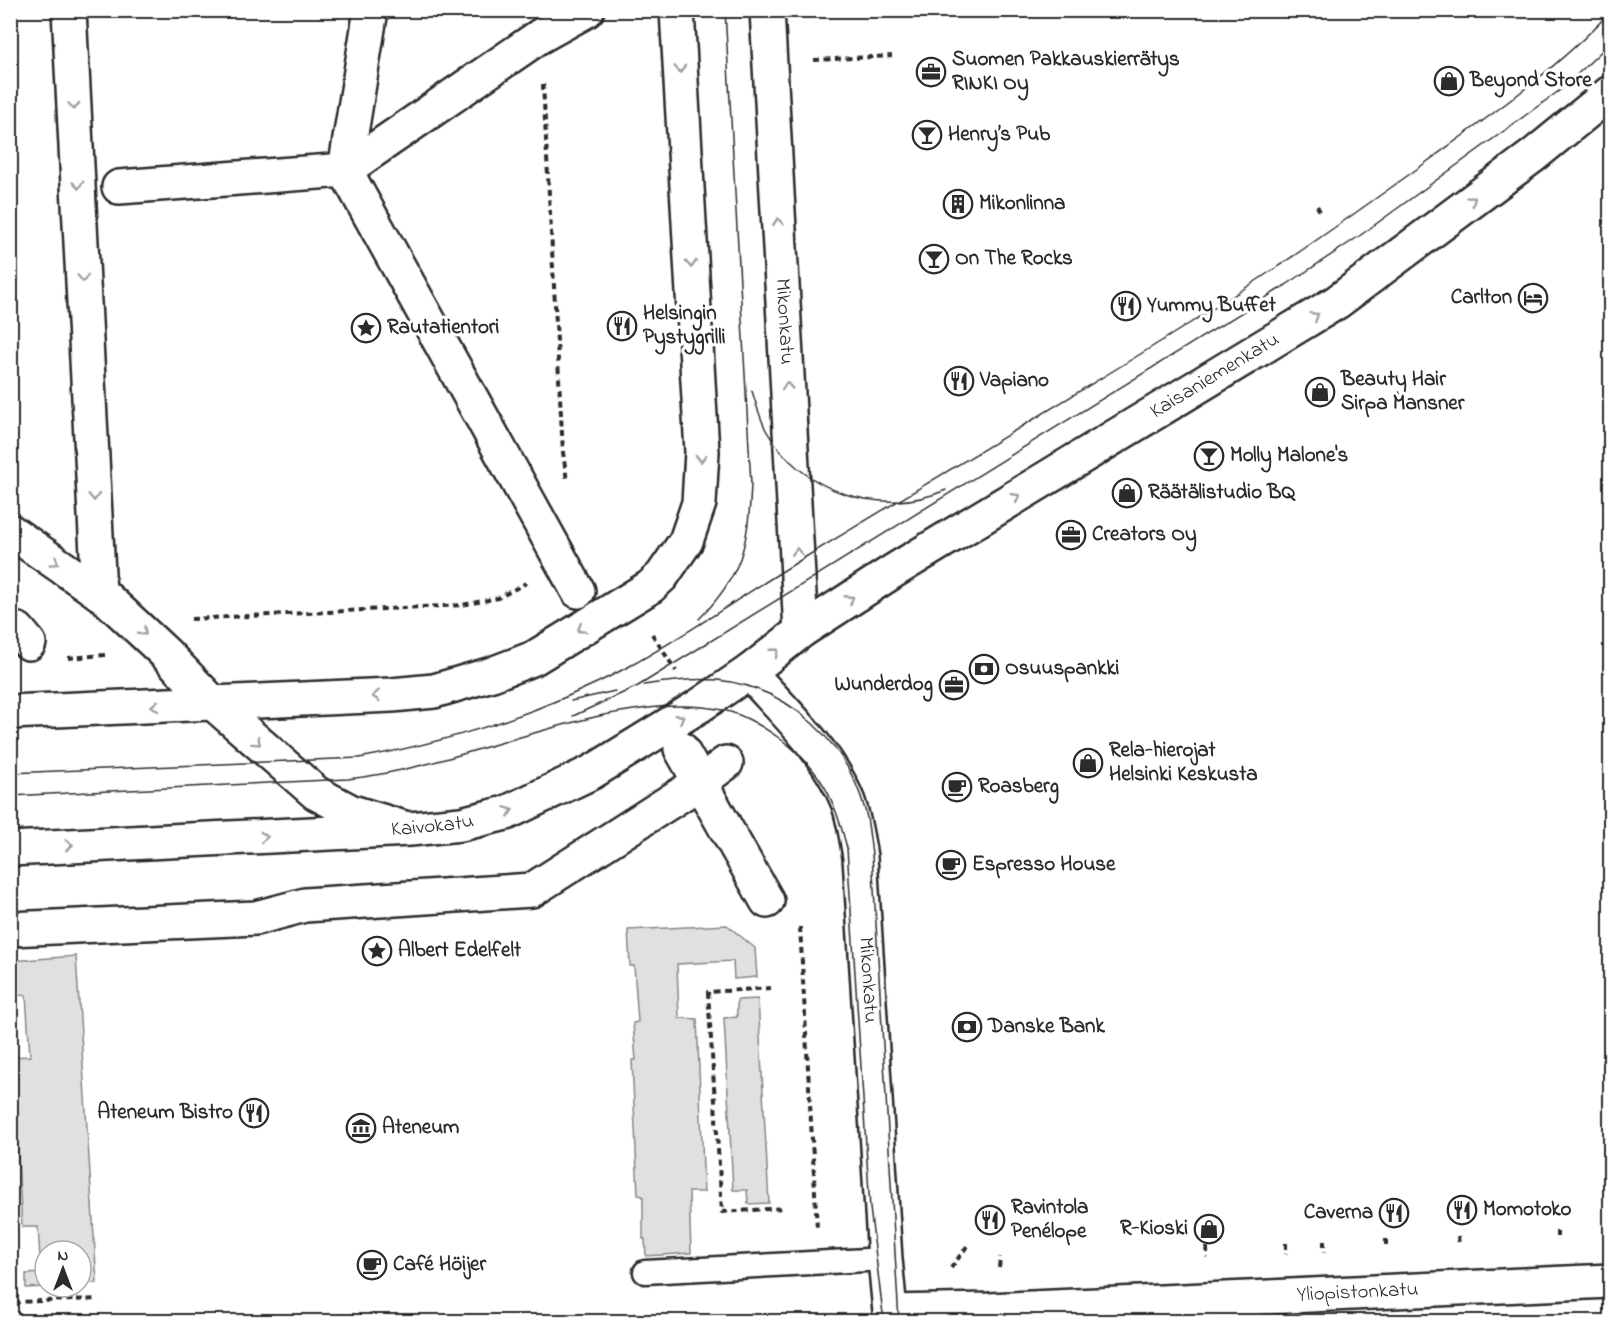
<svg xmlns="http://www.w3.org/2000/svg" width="1621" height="1332" font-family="'Indie Flower',sans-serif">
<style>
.green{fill:#e0e0e0;stroke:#868686;stroke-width:1.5}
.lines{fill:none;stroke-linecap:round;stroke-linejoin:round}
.lane-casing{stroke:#2b2b2b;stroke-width:27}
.street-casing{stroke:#2b2b2b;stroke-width:38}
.secondary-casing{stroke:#2b2b2b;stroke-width:38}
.path{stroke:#2b2b2b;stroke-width:4;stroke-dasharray:6 4.5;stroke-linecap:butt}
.lane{stroke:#fff;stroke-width:22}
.street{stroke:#fff;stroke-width:33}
.secondary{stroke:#fff;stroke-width:33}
.tram{stroke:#2b2b2b;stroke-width:1.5}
.oneway{stroke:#a0a0a0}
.labels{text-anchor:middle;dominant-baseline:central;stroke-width:6;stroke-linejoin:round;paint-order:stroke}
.poi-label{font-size:21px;font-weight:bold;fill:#2b2b2b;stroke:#fff;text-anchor:start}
.street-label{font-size:21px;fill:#2b2b2b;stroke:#fff}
</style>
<rect width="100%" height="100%" fill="#fff"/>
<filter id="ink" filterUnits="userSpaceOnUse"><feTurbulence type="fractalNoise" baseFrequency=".0167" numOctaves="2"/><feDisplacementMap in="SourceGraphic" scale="12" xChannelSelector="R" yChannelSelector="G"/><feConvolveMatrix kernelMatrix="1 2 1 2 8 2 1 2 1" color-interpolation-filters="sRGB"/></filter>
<g filter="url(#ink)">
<path class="green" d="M727,925l28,23 2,29 -23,2 -1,-18 -56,3 2,54 18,1 7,173h-15l2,61 -45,3 -1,-17h-2v-43l-5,-1 -6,-135h4l-3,-37 5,-1 -4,-56h-4l-2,-36z
M76,956l21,327 -16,1v-33h-36v36l-19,1v-14l15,-1 -3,-46h-16l-10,-170 18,-1 -4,-61 -15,1v-35z
M758,999l11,204 -21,1 -1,-14h-14l-9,-172 13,-1v-17z"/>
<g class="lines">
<g class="lane-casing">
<path id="lane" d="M645,1272l240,-13"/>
</g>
<g class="street-casing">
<g id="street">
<path d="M69,10l30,583"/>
<path d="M371,10l-26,160 195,-134 47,-26"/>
<path id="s1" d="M767,10l34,621"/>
<path d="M119,187l226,-17 233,421"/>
<path d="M10,531l95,66 60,56 48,50 103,90 36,19 52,16"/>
<path d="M10,630h8l11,13"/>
<path id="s2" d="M749,672c35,40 79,79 99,130 6,17 9,36 12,55l25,402 6,63"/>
<path d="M681,749l86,152"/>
<path d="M10,929l246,-11 49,-13 227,-15 167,-107 27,-20"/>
<path id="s3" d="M890,1312l99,-2 621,-29"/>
</g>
</g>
<g class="secondary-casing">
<g id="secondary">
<path d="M10,712l382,-17 42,-4 58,-17 42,-16 116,-71 12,-11 24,-35 13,-38 3,-51 -25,-442"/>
<path id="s4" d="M10,849l400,-20 51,-5 45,-11 86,-41 107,-66 50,-34 52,-41 94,-61 442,-268 197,-147 76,-62"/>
</g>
</g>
<path class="path" d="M814,60l78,-4
M543,84l20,368 4,29
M1317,206l4,7
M191,619l271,-14 36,-7 28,-15
M652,634l24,37
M68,658l37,-3
M800,927l17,301
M771,988l-63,4 14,220 62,-4
M1557,1231v10
M1458,1236l1,9
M1386,1239v10
M1324,1241v12
M10,1242l4,60h-4
M1286,1243v11
M1207,1247v11
M951,1268l17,-23
M999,1268l1,-11
M14,1302l84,-3"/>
<use href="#lane" class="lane"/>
<use href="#street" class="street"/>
<use href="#secondary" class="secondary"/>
<path class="tram" d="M752,391c4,13 8,27 14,39 35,62 114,88 180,60
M699,619c43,-43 50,-76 52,-135l-26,-474
M644,685c25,-4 48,-7 74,-5 72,8 130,63 148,133 3,13 4,28 6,41l27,468
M571,701l44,-10
M573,716l65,-30 648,-401 72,-48 205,-149 47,-45
M10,773l349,-15c93,-17 188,-47 271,-92 58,-32 113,-71 169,-105 80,-49 161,-97 240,-145 80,-49 161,-97 238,-149 51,-34 101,-70 151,-106 63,-46 129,-92 182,-149
M10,796l338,-17c88,-10 170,-46 256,-64 37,-7 76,-13 113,-6 23,3 43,16 62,29 23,16 44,40 54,66 6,14 10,29 14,44l23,360 14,114"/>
</g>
<defs><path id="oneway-chevron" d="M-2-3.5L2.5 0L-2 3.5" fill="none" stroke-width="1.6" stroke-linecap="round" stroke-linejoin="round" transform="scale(1.5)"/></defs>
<g class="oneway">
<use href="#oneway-chevron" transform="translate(680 69) rotate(87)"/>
<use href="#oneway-chevron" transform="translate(74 106) rotate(87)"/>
<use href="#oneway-chevron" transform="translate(78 185) rotate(87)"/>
<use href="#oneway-chevron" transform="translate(1472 200) rotate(-37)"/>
<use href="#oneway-chevron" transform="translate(778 222) rotate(-93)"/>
<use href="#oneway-chevron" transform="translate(691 264) rotate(87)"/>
<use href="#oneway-chevron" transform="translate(83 278) rotate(87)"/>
<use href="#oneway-chevron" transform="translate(1315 316) rotate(-32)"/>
<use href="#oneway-chevron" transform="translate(787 386) rotate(-94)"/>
<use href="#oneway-chevron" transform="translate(701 458) rotate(91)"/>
<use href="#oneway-chevron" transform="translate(94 497) rotate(87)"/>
<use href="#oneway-chevron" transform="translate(1016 497) rotate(-31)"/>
<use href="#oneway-chevron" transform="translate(797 552) rotate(-93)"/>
<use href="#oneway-chevron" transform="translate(55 562) rotate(35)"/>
<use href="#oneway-chevron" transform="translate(850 599) rotate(-33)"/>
<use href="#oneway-chevron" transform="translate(581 629) rotate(148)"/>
<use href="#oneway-chevron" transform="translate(143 632) rotate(43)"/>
<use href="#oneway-chevron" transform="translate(775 652) rotate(-38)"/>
<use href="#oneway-chevron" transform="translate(376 696) rotate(177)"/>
<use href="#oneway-chevron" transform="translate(155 706) rotate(178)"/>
<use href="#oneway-chevron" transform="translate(680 718) rotate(-32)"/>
<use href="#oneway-chevron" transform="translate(257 742) rotate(42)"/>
<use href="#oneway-chevron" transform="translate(509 811) rotate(-21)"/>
<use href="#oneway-chevron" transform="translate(264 837) rotate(-2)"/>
<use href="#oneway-chevron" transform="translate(69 845) rotate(-4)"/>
</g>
</g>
<defs>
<g id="office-ring" transform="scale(1.5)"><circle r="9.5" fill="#fff" stroke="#2b2b2b" stroke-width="1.5"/><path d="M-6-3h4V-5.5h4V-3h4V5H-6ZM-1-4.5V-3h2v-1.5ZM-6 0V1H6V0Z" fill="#2b2b2b"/></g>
<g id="shop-ring" transform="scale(1.5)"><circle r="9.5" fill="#fff" stroke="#2b2b2b" stroke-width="1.5"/><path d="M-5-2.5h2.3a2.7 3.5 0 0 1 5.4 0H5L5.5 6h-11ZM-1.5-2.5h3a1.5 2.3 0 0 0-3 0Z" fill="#2b2b2b"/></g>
<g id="bar-ring" transform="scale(1.5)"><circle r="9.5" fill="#fff" stroke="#2b2b2b" stroke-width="1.5"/><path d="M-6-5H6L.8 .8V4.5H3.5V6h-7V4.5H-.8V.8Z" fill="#2b2b2b"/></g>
<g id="building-ring" transform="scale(1.5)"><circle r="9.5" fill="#fff" stroke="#2b2b2b" stroke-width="1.5"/><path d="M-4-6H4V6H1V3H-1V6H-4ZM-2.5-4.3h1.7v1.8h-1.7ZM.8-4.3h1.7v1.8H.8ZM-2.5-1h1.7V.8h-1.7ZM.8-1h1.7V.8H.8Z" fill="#2b2b2b"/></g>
<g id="hotel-ring" transform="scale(1.5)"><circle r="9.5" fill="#fff" stroke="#2b2b2b" stroke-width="1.5"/><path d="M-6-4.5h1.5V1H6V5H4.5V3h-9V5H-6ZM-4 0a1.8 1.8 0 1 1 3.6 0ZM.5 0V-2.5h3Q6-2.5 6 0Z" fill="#2b2b2b"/></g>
<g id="restaurant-ring" transform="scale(1.5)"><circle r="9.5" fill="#fff" stroke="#2b2b2b" stroke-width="1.5"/><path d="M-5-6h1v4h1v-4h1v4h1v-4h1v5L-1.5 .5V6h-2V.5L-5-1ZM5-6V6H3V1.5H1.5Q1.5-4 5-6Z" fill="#2b2b2b"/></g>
<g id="sight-ring" transform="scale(1.5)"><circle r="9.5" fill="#fff" stroke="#2b2b2b" stroke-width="1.5"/><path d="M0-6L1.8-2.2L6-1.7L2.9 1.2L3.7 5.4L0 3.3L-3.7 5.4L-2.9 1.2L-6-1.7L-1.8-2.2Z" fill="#2b2b2b"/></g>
<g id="bank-ring" transform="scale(1.5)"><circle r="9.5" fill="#fff" stroke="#2b2b2b" stroke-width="1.5"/><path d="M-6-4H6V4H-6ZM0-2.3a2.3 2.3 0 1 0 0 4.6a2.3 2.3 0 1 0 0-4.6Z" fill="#2b2b2b"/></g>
<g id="cafe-ring" transform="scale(1.5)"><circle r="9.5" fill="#fff" stroke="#2b2b2b" stroke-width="1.5"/><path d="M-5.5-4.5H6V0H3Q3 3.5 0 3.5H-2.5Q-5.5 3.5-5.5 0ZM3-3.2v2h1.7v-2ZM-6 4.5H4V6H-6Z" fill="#2b2b2b"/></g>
<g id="museum-ring" transform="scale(1.5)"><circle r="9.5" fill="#fff" stroke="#2b2b2b" stroke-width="1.5"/><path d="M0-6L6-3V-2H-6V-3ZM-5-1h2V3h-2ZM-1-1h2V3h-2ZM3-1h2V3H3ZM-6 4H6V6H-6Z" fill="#2b2b2b"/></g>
</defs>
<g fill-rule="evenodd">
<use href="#office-ring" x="931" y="72"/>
<use href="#shop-ring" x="1449" y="81"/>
<use href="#bar-ring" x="927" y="135"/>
<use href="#building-ring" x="958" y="204"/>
<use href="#bar-ring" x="934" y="259"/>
<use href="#hotel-ring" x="1533" y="298"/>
<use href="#restaurant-ring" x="1126" y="306"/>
<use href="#restaurant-ring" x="622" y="326"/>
<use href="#sight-ring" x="366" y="328"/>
<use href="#restaurant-ring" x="959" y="381"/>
<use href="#shop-ring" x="1320" y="392"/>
<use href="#bar-ring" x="1209" y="456"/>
<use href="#shop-ring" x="1127" y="493"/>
<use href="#office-ring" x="1071" y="535"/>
<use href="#bank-ring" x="984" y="669"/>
<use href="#office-ring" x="954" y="685"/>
<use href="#shop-ring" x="1088" y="763"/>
<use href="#cafe-ring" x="957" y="787"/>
<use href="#cafe-ring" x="951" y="865"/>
<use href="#sight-ring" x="377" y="951"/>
<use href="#bank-ring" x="967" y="1027"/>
<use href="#restaurant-ring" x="254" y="1113"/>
<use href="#museum-ring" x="361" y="1128"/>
<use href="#restaurant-ring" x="1462" y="1210"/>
<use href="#restaurant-ring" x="1394" y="1213"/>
<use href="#restaurant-ring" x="990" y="1220"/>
<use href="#shop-ring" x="1209" y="1229"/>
<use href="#cafe-ring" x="372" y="1265"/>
</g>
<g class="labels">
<g class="poi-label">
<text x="952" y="60">Suomen Pakkauskierrätys<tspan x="952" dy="24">RINKI Oy</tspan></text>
<text x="1470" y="81">Beyond Store</text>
<text x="948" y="135">Henry’s Pub</text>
<text x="979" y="204">Mikonlinna</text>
<text x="955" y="259">On The Rocks</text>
<text x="1512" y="298" text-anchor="end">Carlton</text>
<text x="1147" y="306">Yummy Buffet</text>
<text x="643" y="314">Helsingin<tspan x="643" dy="24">Pystygrilli</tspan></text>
<text x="387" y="328">Rautatientori</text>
<text x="1341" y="380">Beauty Hair<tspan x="1341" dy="24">Sirpa Mansner</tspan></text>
<text x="980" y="381">Vapiano</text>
<text x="1230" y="456">Molly Malone's</text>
<text x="1148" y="493">Räätälistudio BQ</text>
<text x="1092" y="535">Creators Oy</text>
<text x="1005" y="669">Osuuspankki</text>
<text x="933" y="685" text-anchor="end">Wunderdog</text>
<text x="1109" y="751">Rela-hierojat<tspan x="1109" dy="24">Helsinki Keskusta</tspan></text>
<text x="978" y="787">Roasberg</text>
<text x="972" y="865">Espresso House</text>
<text x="398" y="951">Albert Edelfelt</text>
<text x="988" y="1027">Danske Bank</text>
<text x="233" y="1113" text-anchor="end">Ateneum Bistro</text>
<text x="382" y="1128">Ateneum</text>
<text x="1011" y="1208">Ravintola<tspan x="1011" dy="24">Penélope</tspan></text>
<text x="1483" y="1210">Momotoko</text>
<text x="1373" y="1213" text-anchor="end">Caverna</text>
<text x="1188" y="1229" text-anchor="end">R-Kioski</text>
<text x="393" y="1265">Café Höijer</text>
</g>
<g class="street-label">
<text stroke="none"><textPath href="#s1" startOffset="312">Mikonkatu</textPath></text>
<text stroke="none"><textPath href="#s4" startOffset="1332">Kaisaniemenkatu</textPath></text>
<text stroke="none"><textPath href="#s4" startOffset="423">Kaivokatu</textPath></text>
<text stroke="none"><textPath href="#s2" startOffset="344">Mikonkatu</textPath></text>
<text stroke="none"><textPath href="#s3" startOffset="468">Yliopistonkatu</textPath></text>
</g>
</g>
<rect width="1621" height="1332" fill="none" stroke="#fff" stroke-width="36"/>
<rect x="18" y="18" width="1585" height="1296" fill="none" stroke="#2b2b2b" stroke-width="2" filter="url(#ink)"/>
<g transform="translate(63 1269)"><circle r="28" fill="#ffffff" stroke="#aaaaaa" stroke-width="1.5"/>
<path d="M0-4.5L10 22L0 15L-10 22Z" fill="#2b2b2b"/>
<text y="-9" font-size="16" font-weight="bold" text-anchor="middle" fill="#2b2b2b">N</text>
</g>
</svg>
